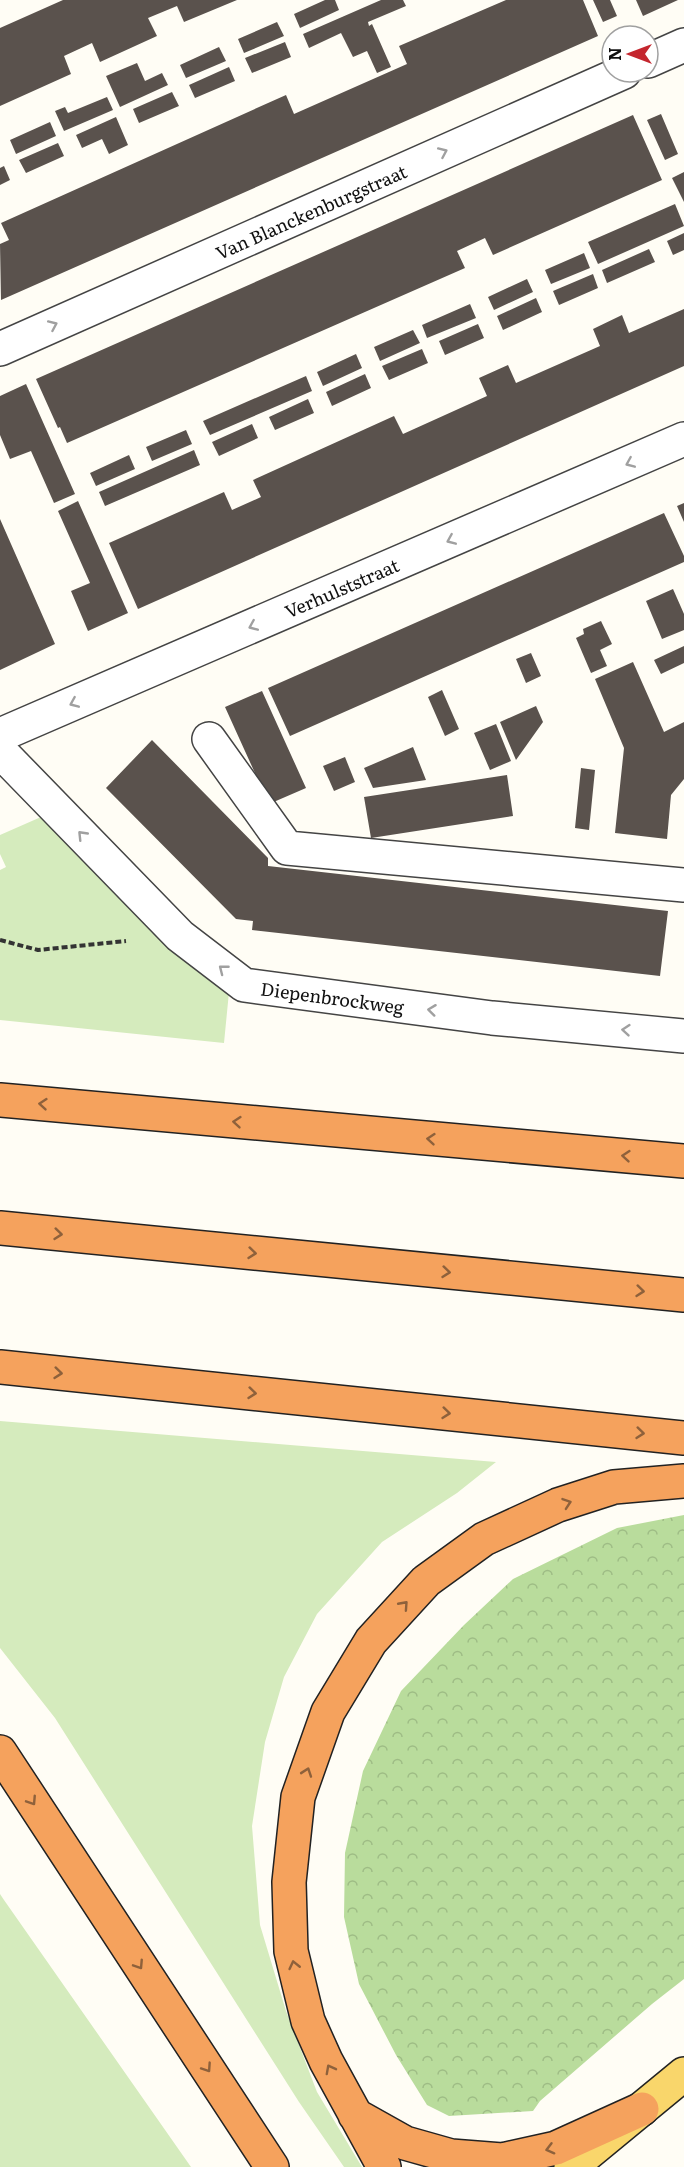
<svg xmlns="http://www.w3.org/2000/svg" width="684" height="2167" font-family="Literata,serif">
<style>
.grass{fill:#d5ebbd}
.forest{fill:url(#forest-crowns)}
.building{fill:#5a524d}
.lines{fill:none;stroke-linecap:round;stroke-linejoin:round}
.minor-casing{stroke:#444;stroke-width:36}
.major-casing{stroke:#222;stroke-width:36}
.highway-casing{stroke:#222;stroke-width:36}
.path{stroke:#333;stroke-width:4;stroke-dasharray:6 3;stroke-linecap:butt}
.minor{stroke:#fff;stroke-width:33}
.major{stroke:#f9d66b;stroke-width:33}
.highway{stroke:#f5a25d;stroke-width:33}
.oneway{stroke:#a0a0a0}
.oneway2{stroke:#8e613b}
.labels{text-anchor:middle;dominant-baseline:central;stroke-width:6;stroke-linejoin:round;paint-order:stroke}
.street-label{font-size:18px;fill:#111;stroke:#fff}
</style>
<defs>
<pattern id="forest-crowns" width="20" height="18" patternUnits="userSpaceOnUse" patternTransform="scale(1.5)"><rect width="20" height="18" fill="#b9dc9c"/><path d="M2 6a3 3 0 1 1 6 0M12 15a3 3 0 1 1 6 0" fill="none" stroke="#9ebc85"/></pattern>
</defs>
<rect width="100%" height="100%" fill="#fffdf5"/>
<path class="grass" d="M41,817l112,112 76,63 -5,51 -224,-23v-150l6,-3 -6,-13v-19z
M0,1421l496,41 -39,31 -75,49 -65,72 -33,63 -19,65 -13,84 8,99 26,86 31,81 45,75h-18l-45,-65 -244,-384 -55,-70z
M0,1894l4,6 187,267h-191z"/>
<path class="forest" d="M684,1515v464l-32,25 -112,97 -7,10 -84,5 -22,-11 -31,-50 -37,-71 -15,-67 1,-64 18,-82 38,-80 63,-66 49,-46 104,-51z"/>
<path class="building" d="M63,0h174l-53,22 -7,-16 -29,12 9,18 -57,26 -8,-19 -28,13 7,18 -71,32v-78z
M325,0h10l4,10 -39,18 -6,-14z
M381,0h22l3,6 -38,16 1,4 3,-2 19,43 -14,6 -10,-22 -14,6 -12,-24 -32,15 -6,-14z
M506,0h77l15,36 -597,264 -1,-56 9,-4 -8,-17 285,-128 8,19 113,-50 -8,-18z
M593,0h17l7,16 -14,6z
M636,0h42l-35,16z
M277,22l7,14 -40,17 -6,-14z
M285,42l6,15 -39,16 -7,-15z
M219,47l7,14 -40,17 -6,-13z
M137,63l8,18 17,-8 6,12 -48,22 -14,-31z
M229,67l6,14 -40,17 -6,-13z
M172,92l7,14 -40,17 -6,-14z
M107,97l6,13 -49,21 -9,-20 10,-4 3,6z
M661,114l17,40 -13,6 -18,-40z
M633,115l29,65 -169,75 -8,-17 -28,13 8,17 -398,175 -7,-16 -2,1 -22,-49z
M116,117l12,28 -19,9 -7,-15 -20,9 -6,-13z
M50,122l6,14 -40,18 -6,-14z
M58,143l6,13 -38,17 -7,-13z
M4,166l6,14 -10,5v-17z
M684,172v30l-12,-24z
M675,204l9,22 -86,38 -10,-22z
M684,233v17l-11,5 -6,-14z
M649,249l6,13 -48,21 -5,-13z
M584,253l6,15 -39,16 -6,-14z
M593,274l5,14 -39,17 -6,-14z
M527,279l6,13 -39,18 -6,-13z
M536,298l6,14 -39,18 -6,-14z
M470,304l6,14 -49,20 -5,-13z
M684,309v57l-546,243 -29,-66 115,-51 8,18 29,-13 -8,-17 141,-64 9,18 84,-38 -8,-18 29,-13 8,18 84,-37 -7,-17 29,-14 7,18z
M478,324l6,14 -39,17 -6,-14z
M413,330l7,13 -40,18 -6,-14z
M422,349l6,14 -39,17 -7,-14z
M356,354l6,14 -39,18 -6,-14z
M365,374l6,14 -39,18 -6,-14z
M306,376l6,15 -102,44 -7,-14z
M26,384l49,110 -21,9 -23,-52 -21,8 -10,-24v-39z
M308,399l6,14 -39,17 -6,-13z
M252,424l6,14 -39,18 -7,-14z
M186,430l6,14 -40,17 -6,-14z
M194,450l6,15 -95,41 -6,-14z
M129,455l6,14 -39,17 -6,-13z
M78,501l50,112 -40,18 -17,-40 19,-8 -32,-72z
M684,503v19l-7,-16z
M664,513l20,43v6l-394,174 -22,-48z
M0,519l55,125 -55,26z
M673,589l11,25v16l-22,9 -16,-38z
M601,621l11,23 -12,6 7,16 -16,7 -15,-35 8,-4 -1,-5z
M684,646v17l-23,11 -7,-14z
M531,653l10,23 -15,7 -10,-24z
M633,662l31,70 20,-10v57l-13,16 -4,44 -52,-6 9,-85 -29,-69z
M442,690l17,39 -14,7 -17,-39z
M262,691l44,97 -37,16 -44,-97z
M536,706l7,16 -27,38 -16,-38z
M496,724l15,37 -21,9 -16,-37z
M152,740l116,118v8l400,45 -8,65 -408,-46 1,-9 -17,-2 -130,-131z
M413,747l13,33 -53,8 -9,-20z
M345,757l10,25 -21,9 -11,-25z
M581,768l14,2 -6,60 -14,-2z
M507,775l6,41 -142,22 -7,-41z"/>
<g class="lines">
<g class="minor-casing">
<g id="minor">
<path d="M648,61l36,-16"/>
<path id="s1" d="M0,349l624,-277"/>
<path id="s2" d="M0,735l684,-296"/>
<path d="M209,739l78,109 397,37"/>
<path id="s3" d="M0,751l180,185 64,49 248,33 192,18"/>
</g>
</g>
<g class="major-casing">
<path id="major" d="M571,2167l113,-93"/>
</g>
<g class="highway-casing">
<path id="highway" d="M0,1100l684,61
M0,1228l684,67
M0,1367l684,71
M0,1752l272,415
M355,2115l50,28 46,13 51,4 54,-12 86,-39
M384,2167l-58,-106 -18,-40 -17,-70 -2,-69 9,-85 30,-85 43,-71 55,-60 58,-42 74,-34 56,-18 70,-6"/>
</g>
<path class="path" d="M0,940l38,10 88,-9"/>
<use href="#minor" class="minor"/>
<use href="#major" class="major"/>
<use href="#highway" class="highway"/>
</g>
<defs><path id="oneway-chevron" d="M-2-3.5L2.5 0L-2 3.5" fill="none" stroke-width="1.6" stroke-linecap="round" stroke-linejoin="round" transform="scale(1.5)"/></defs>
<g class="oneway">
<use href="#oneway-chevron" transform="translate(443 152) rotate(-24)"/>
<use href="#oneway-chevron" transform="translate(53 325) rotate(-24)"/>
<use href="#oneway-chevron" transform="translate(630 463) rotate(157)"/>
<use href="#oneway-chevron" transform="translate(451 540) rotate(157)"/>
<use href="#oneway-chevron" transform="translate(253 626) rotate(157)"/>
<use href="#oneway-chevron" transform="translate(74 703) rotate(157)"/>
<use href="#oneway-chevron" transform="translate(82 835) rotate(-134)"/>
<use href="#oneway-chevron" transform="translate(223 969) rotate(-142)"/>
<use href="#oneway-chevron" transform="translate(432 1010) rotate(-173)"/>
<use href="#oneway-chevron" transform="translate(626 1030) rotate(-175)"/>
</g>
<g class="oneway2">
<use href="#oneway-chevron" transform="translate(43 1104) rotate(-175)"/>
<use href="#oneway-chevron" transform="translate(237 1122) rotate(-175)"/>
<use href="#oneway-chevron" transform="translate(431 1139) rotate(-175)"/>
<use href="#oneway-chevron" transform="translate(626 1156) rotate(-175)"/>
<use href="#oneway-chevron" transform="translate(58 1234) rotate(6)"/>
<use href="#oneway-chevron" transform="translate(252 1253) rotate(6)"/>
<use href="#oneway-chevron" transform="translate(446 1272) rotate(6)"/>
<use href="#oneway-chevron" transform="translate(640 1291) rotate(6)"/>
<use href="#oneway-chevron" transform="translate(58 1373) rotate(6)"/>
<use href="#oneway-chevron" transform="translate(252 1393) rotate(6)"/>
<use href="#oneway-chevron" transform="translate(446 1413) rotate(6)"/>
<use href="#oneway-chevron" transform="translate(640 1433) rotate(6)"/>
<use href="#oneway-chevron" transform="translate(567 1503) rotate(-19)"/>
<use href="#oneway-chevron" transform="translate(404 1605) rotate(-48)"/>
<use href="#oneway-chevron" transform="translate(307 1772) rotate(-71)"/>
<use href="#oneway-chevron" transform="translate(32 1801) rotate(57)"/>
<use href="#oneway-chevron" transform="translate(139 1965) rotate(57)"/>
<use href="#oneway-chevron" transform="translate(294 1965) rotate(-103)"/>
<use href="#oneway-chevron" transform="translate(207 2068) rotate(56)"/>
<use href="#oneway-chevron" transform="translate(330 2069) rotate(-118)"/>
<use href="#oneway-chevron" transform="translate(550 2149) rotate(165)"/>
</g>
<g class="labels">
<g class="street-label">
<text stroke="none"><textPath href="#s1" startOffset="340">Van Blanckenburgstraat</textPath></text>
<text stroke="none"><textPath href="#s2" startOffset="372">Verhulststraat</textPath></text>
<text stroke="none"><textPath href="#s3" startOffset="428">Diepenbrockweg</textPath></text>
</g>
</g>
<g transform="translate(630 54) rotate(270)"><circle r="28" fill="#ffffff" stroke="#a0a0a0" stroke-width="1.5"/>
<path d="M0-4.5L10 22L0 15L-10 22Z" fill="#c4262e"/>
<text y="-9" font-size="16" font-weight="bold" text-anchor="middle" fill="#111111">N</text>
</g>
</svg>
